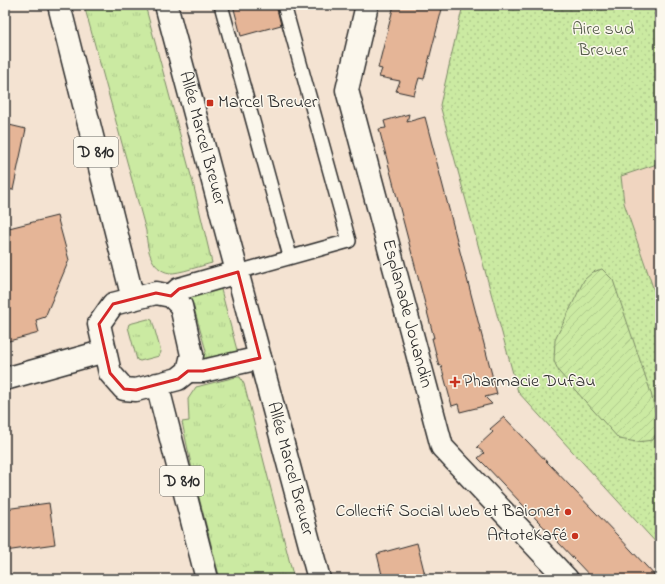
<svg xmlns="http://www.w3.org/2000/svg" width="665" height="584" font-family="'Indie Flower',sans-serif">
<style>
.built{fill:#f0d5c0}
.grass{fill:url(#grass-tufts);stroke:#7b8a66}
.park{fill:url(#park-dots);stroke:#7b8a66}
.garden{fill:url(#garden-furrows);stroke:#7b8a66}
.building{fill:#e5b597;stroke:#2b2b2b}
.lines{fill:none;stroke-linecap:round;stroke-linejoin:round}
.service-casing{stroke:#2b2b2b;stroke-width:16}
.minor-casing{stroke:#2b2b2b;stroke-width:25}
.tertiary-casing{stroke:#2b2b2b;stroke-width:25}
.primary-casing{stroke:#2b2b2b;stroke-width:25}
.service{stroke:#fbf7ec;stroke-width:13}
.minor{stroke:#fbf7ec;stroke-width:22}
.tertiary{stroke:#fbf7ec;stroke-width:22}
.primary{stroke:#fbf7ec;stroke-width:22}
.marked{fill:none;stroke:#d62828;stroke-width:3;stroke-linejoin:round}
.poi-dot{fill:#c8321e;stroke:#fbf7ec;stroke-width:1.5}
.labels{text-anchor:middle;dominant-baseline:central;stroke-width:3;stroke-linejoin:round;paint-order:stroke}
.shield{fill:#fbf7ec;stroke:#696865;stroke-width:1}
.shield-label{font-size:17px;font-weight:bold;fill:#2b2b2b}
.park-label{font-size:18px;fill:#535b49;stroke:#fbf7ec}
.poi-label{font-size:18px;fill:#2b2b2b;stroke:#fbf7ec;text-anchor:start}
.street-label{font-size:18px;fill:#2b2b2b;stroke:#fbf7ec}
</style>
<defs>
<pattern id="grass-tufts" width="24" height="20" patternUnits="userSpaceOnUse"><rect width="24" height="20" fill="#cbeaa2"/><path d="M3 7l-1-3M5 7V3M7 7l1-3M15 17l-1-3M17 17v-4M19 17l1-3" fill="none" stroke="#aec98c"/></pattern>
<pattern id="park-dots" width="8" height="8" patternUnits="userSpaceOnUse"><rect width="8" height="8" fill="#cbeaa2"/><path d="M2 2h.1M6 6h.1" fill="none" stroke="#aec98c" stroke-width="1.8" stroke-linecap="round"/></pattern>
<pattern id="garden-furrows" width="10" height="10" patternUnits="userSpaceOnUse"><rect width="10" height="10" fill="#cbeaa2"/><path d="M-1 1l2-2M0 10L10 0M9 11l2-2" fill="none" stroke="#aec98c"/></pattern>
</defs>
<rect width="100%" height="100%" fill="#f4e3d2"/>
<filter id="ink" filterUnits="userSpaceOnUse"><feTurbulence type="fractalNoise" baseFrequency=".025" numOctaves="2"/><feDisplacementMap in="SourceGraphic" scale="8" xChannelSelector="R" yChannelSelector="G"/><feConvolveMatrix kernelMatrix="1 2 1 2 8 2 1 2 1" color-interpolation-filters="sRGB"/></filter>
<g filter="url(#ink)">
<path class="built" d="M660,163v145l-36,-105 -3,-28z"/>
<path class="grass" d="M84,5h61l48,178 19,80c-8,2 -35,11 -42,10 -20,-3 -23,-26 -24,-42z
M220,286l18,68 -36,7 4,-10 -14,-50 -4,-3z
M148,319l4,1 9,32 -2,4 -19,5 -3,-1 -9,-33 1,-3z
M236,377h4l4,7 50,195h-74l-26,-101 -12,-56 7,-1 -1,-22 8,-12z"/>
<path class="park" d="M463,5h197v158l-39,13 3,27 36,105v239l-142,-155 -78,-287z"/>
<path class="garden" d="M602,269l11,11 38,113 8,35 -6,12 -16,2 -18,-3 -60,-67 -5,-11 1,-21 29,-60 9,-8z"/>
<path class="building" d="M233,5h43l5,20 -40,11z
M394,5h49l-19,74 -5,-1 -5,17 -18,-4 4,-10 -21,-4 3,-8 -4,-1z
M409,114l-2,8 18,-5 72,277 -12,3 7,7 -32,8 -2,-8 -6,2 -11,-41 -2,1 -7,-28h2l-55,-209 7,-1 -2,-7z
M5,124l21,5 -13,61 -8,-1z
M57,216l12,44 -24,57 -9,3 3,13 -34,9v-113z
M504,417l114,119 40,43h-65l-108,-114 -7,-7 6,-5 -7,-6 16,-15 -3,-3z
M49,503l6,41 -50,7v-42z
M417,543l9,36h-43l-6,-25z"/>
<g class="lines">
<g class="service-casing">
<path id="service" d="M221,5l69,251
M238,272l111,-31 -65,-236"/>
</g>
<g class="minor-casing">
<g id="minor">
<path id="s1" d="M367,5l-20,85 95,357 125,132"/>
<path d="M5,379l100,-28"/>
</g>
</g>
<g class="tertiary-casing">
<g id="tertiary">
<path id="s2" d="M166,5l153,574"/>
<path d="M171,296l8,-7 59,-17"/>
<path d="M188,371h15l57,-13"/>
</g>
</g>
<g class="primary-casing">
<path id="primary" d="M59,5l74,294
M156,293l15,3 10,10 11,49 -4,16 -10,8 -42,11 -12,-1 -14,-16 -11,-49 14,-20z
M157,384l50,195"/>
</g>
<use href="#service" class="service"/>
<use href="#minor" class="minor"/>
<use href="#tertiary" class="tertiary"/>
<use href="#primary" class="primary"/>
</g>
</g>
<path class="marked" d="M238,272l22,86 -57,13h-15l-10,8 -42,11 -12,-1 -14,-16 -11,-49 14,-20 43,-11 15,3 8,-7z"/>
<g class="poi-dot">
<rect x="206" y="99" width="8" height="8" rx="2"/>
<path d="M453 376h4v4h4v4h-4v4h-4v-4h-4v-4h4z"/>
<circle cx="568" cy="512" r="4"/>
<circle cx="575" cy="536" r="4"/>
</g>
<g class="labels">
<g class="shield">
<rect x="74" y="137" width="44" height="30" rx="3"/>
<rect x="160" y="466" width="44" height="30" rx="3"/>
</g>
<g class="shield-label">
<text x="96" y="152">D 810</text>
<text x="182" y="481">D 810</text>
</g>
<g class="park-label">
<text x="603" y="30">Aire sud<tspan x="603" dy="21">Breuer</tspan></text>
</g>
<g class="poi-label">
<text x="218" y="103">Marcel Breuer</text>
<text x="463" y="382">Pharmacie Dufau</text>
<text x="560" y="512" text-anchor="end">Collectif Social Web et Baionet</text>
<text x="567" y="536" text-anchor="end">ArtoteKafé</text>
</g>
<g class="street-label">
<text stroke="none"><textPath href="#s2" startOffset="138">Allée Marcel Breuer</textPath></text>
<text stroke="none"><textPath href="#s1" startOffset="319">Esplanade Jouandin</textPath></text>
<text stroke="none"><textPath href="#s2" startOffset="480">Allée Marcel Breuer</textPath></text>
</g>
</g>
<rect width="665" height="584" fill="none" stroke="#fbf7ec" stroke-width="20"/>
<rect x="10" y="10" width="645" height="564" fill="none" stroke="#2b2b2b" stroke-width="1.5" filter="url(#ink)"/>
</svg>
